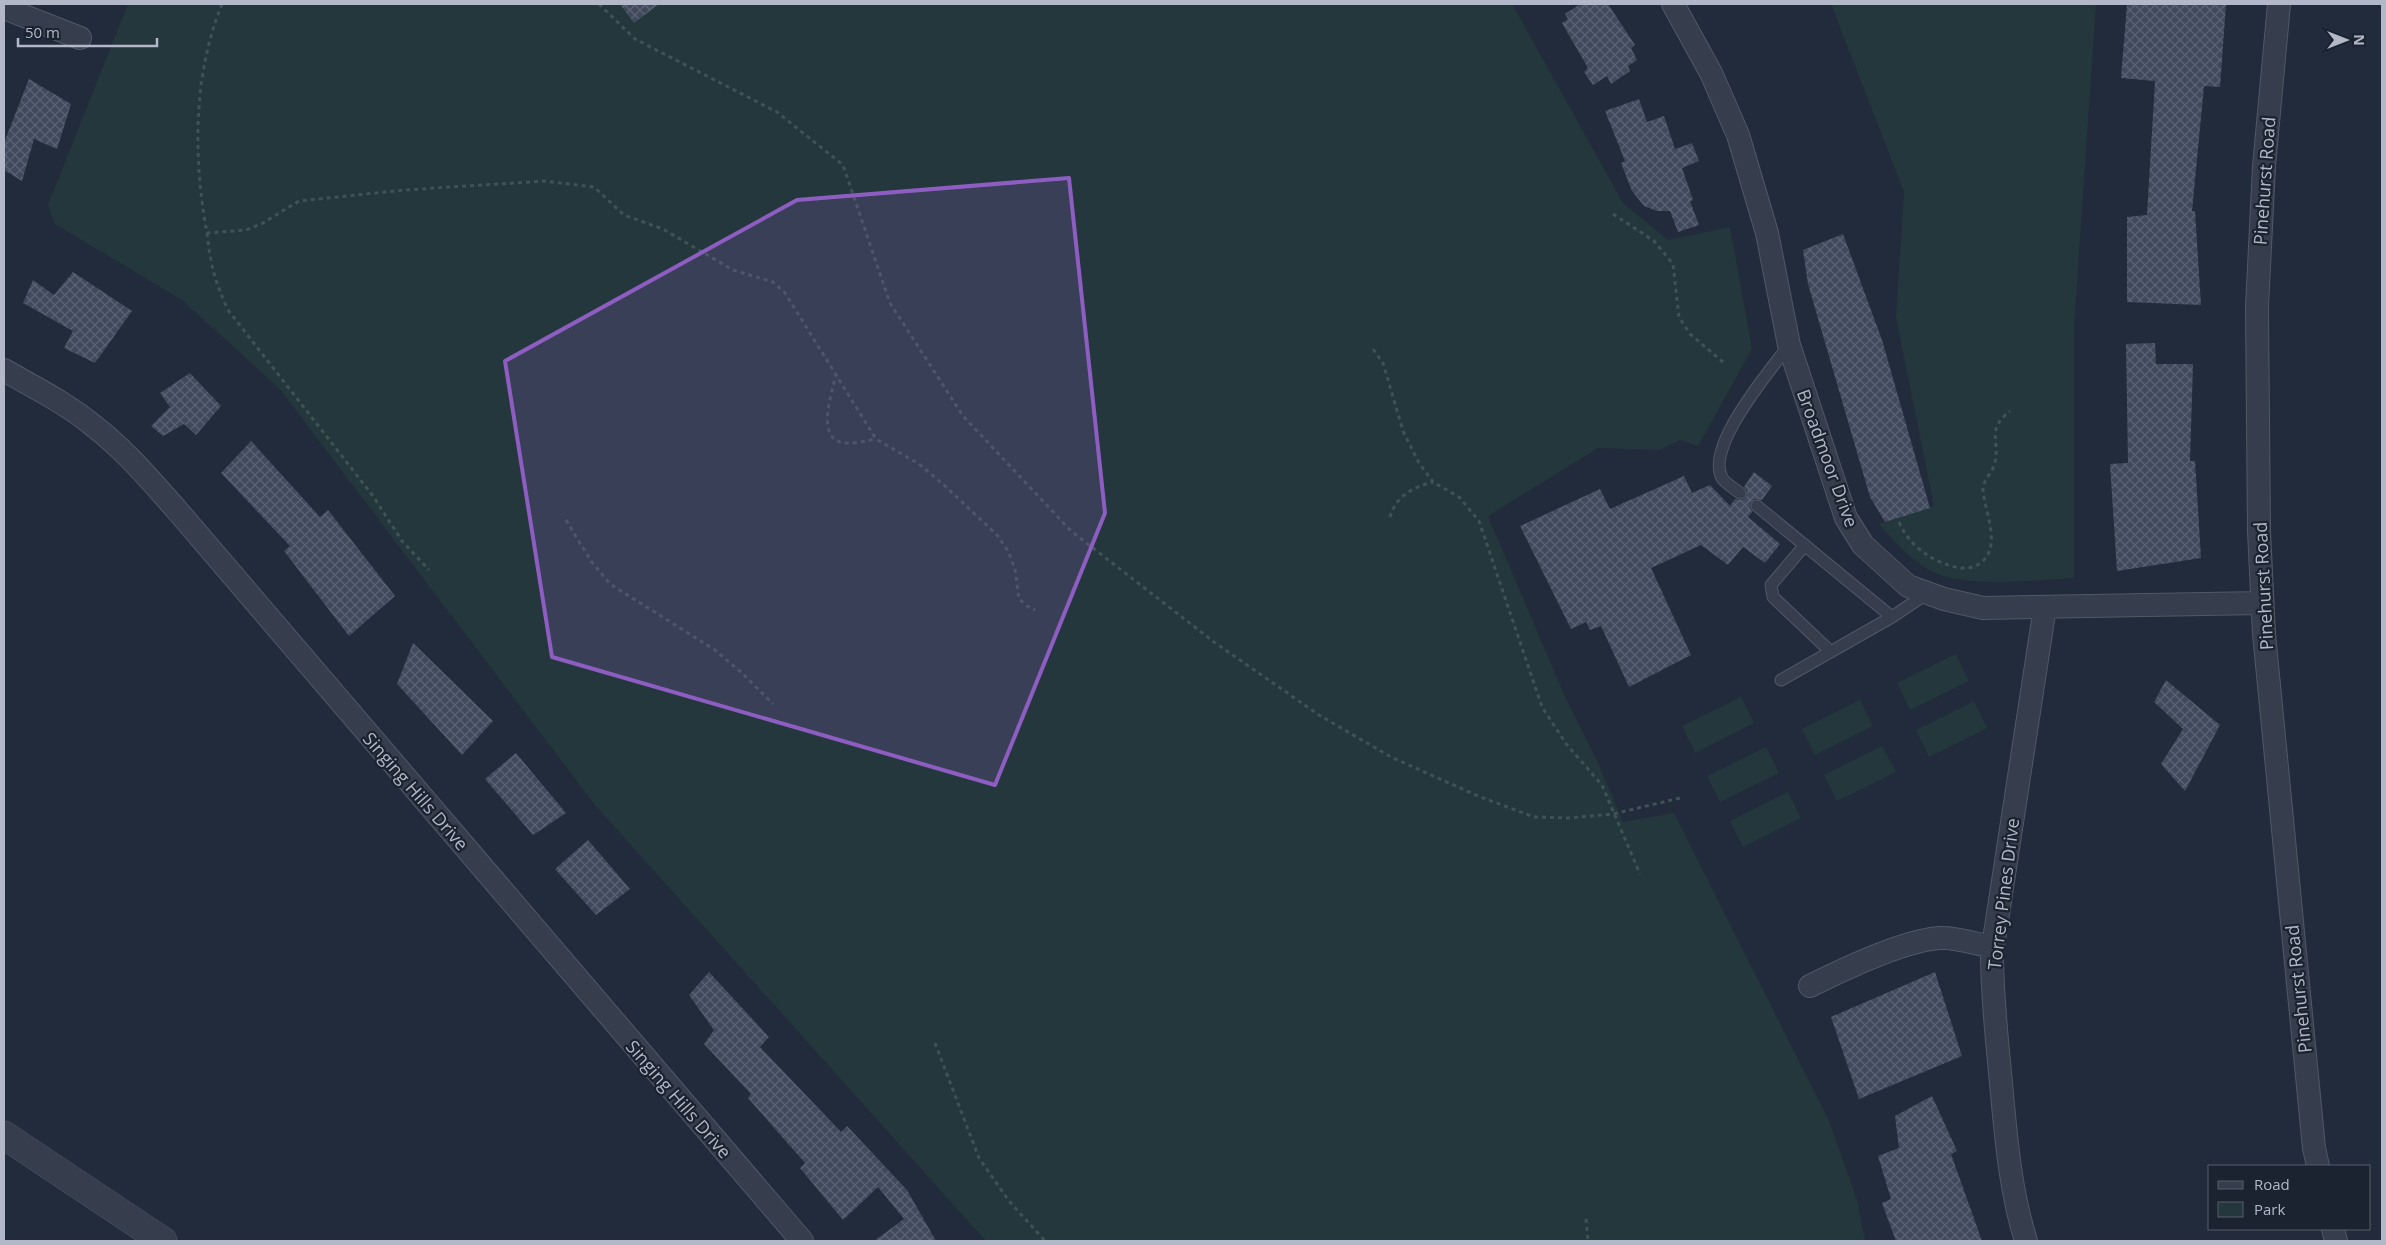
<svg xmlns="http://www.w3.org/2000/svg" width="2386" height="1245" font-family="'Open Sans',sans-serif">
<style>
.green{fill:#24373c}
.building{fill:url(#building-cross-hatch)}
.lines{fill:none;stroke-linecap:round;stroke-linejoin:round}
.service-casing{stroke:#515866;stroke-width:13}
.minor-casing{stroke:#515866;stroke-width:24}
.tertiary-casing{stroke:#515866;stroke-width:29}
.path{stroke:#3f5357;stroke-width:3;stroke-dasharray:4 4;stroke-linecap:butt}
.service{stroke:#363d4c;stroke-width:11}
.minor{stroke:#363d4c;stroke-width:22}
.tertiary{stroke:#363d4c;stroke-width:28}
.marked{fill:#8e5dc2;fill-opacity:0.2;stroke:#8e5dc2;stroke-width:4;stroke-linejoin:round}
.labels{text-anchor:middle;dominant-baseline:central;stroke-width:4.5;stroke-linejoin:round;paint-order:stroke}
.street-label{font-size:18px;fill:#b2b8c7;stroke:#1b2230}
</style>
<defs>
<pattern id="building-cross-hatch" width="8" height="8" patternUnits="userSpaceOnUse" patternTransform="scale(1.25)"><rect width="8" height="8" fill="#414a5d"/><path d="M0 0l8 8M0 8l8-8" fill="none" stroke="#5a6273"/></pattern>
</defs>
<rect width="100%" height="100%" fill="#222b3b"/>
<path class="green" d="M128,4h1384l111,199 45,37 62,-13 22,122 -54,97 -18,-6 -20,10 -62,-2 -110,68 77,181 33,66 25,59 51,-9 155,308 28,79 8,41h-879l-391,-436 -316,-417 -97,-88 -127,-76 -7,-19z
M1831,4h265l-22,322v252c-38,2 -108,10 -141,-6 -22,-11 -38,-30 -54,-48l55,-18 -38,-189 8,-125z
M1956,654l13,27 -59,29 -13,-27z
M1741,697l13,26 -59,30 -13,-27z
M1860,700l13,26 -58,29 -13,-26z
M1974,701l13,27 -58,29 -13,-27z
M1882,746l14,26 -59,29 -13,-26z
M1766,747l13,26 -59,29 -13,-26z
M1788,792l13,26 -58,29 -13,-26z"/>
<path class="building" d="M620,4h39l-25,19z
M1580,4h28l27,41 -4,3 6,12 -9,6 2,5 -19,13 -4,-8 -14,9 -9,-13 4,-4 -26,-45 6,-4 -3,-5z
M2127,4h99l-6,83 -16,-1 -12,125h3l6,94 -74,-3v-85l20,-2 8,-134 -34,-3z
M29,79l42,25 -14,45 -23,-10 -12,42 -18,-11v-27z
M1639,99l8,23 17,-6 11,33 17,-6 7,18 -17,7 11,32 -3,1 9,24 -21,7 -8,-21h-13l-13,-5 -12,-15 -11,-28 4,-2 -20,-50z
M1843,234l39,106 48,168 -45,14 -15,-25 -62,-213 -5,-34z
M73,272l59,39 -37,52 -31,-15 9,-17 -50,-28 10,-23 21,15z
M2155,343l1,21h37l-3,97h5l6,97 -84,13 -7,-107 18,-1 -2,-119z
M190,373l31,33 -25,29 -12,-11 -21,12 -12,-10 19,-19 -10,-14z
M251,441l69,76 8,-7 67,86 -46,40 -65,-85 6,-5 -69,-73z
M1754,472l18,14 -10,14 -7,-1 -4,3 -1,6 2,4 -4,5 32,27 -15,19 -22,-16 -15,18 -27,-20 -50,23 40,87 -62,32 -28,-61 -11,4 -4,-8 -15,7 -51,-103 80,-37 10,20 74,-33 8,17 18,-8 20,21 5,-7 7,1 4,-3 1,-6 -3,-4z
M413,643l80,78 -31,34 -65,-71z
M2166,680l54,45 -35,66 -24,-27 22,-35 -29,-27z
M516,753l50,60 -33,22 -48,-56z
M588,840l42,49 -34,26 -41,-46z
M709,972l60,65 -9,10 81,85 6,-6 60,64 29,51h-62l30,-22 -26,-32 -35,33 -43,-52 5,-5 -57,-65 3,-4 -47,-50 10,-14 -25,-35z
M1935,972l27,84 -103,43 -28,-82z
M1932,1096l25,55 -6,3 31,87h-86l-14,-38 9,-4 -13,-43 21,-8 -4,-32z"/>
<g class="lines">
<g class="service-casing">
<path id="service" d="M1740,493c-5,-4 -15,-10 -18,-15 -17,-32 48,-107 67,-133
M1757,506l135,111 34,-23
M1805,545l-34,40 2,12 58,55
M1781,680l111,-63"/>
</g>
<g class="minor-casing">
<path id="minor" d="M1673,4l38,69 27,62 29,98 22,112 57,173 17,27 45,41 36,13 39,9 279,-5
M2279,4l-15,162 -7,141 2,224 5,103 50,514 4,18
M4,8l76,30
M4,370c31,18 64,34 91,57 31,24 55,53 81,82l626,732
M1810,986c32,-16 95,-46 130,-48 16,-1 36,6 53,9
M2333,1229l3,12
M2026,1241c-16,-51 -20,-104 -25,-158 -4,-43 -9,-86 -9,-130l53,-346"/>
</g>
<g class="tertiary-casing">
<path id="tertiary" d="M4,1135l159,106"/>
</g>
<path class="path" d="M222,4c-29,71 -29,154 -15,229l39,-3 17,-7 36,-22 106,-11 139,-9 50,6 30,28 39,14 70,41 40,12 12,11 91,146 43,25 25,21 53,50 11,16 7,18 4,30 8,7 8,4
M599,4l36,35 142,73 66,53 47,138 73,113 108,115 143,111 105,73 72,42 87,39 56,21 35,1 44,-4 67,-16
M1613,214l41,27 19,23 6,53 11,17 33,28
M207,233c3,30 8,49 21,77l145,186 29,45 27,29
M1373,349l10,14 20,68 16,32 14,19 26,15 20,24 63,186 25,38 35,40 38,89
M836,373c-3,19 -20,61 4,69 10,3 25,-1 36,-3
M1390,517c6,-21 23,-30 43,-35
M566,520l25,41 19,23 105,66 27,23 31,31
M1899,522c7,16 18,27 33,36 11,6 31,14 43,8 30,-14 10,-52 8,-76 0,-10 8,-16 11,-24 8,-24 -10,-35 16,-55
M935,1043l44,115 30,43 36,40
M1586,1219l2,22"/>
<use href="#service" class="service"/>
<use href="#minor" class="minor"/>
<use href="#tertiary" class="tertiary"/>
</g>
<path class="marked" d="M1069,178l36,335 -110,272 -443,-128 -47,-296 292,-161z"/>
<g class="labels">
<g class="street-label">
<text transform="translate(2264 181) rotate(-86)">Pinehurst Road</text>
<text transform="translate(1828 458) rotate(70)">Broadmoor Drive</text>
<text transform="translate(2263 586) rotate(-93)">Pinehurst Road</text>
<text transform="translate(416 791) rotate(49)">Singing Hills Drive</text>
<text transform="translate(2003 894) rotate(-83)">Torrey Pines Drive</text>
<text transform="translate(2298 989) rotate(-96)">Pinehurst Road</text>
<text transform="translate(679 1099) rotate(49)">Singing Hills Drive</text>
</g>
</g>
<rect width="2386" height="1245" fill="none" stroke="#b2b8c7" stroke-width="10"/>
<rect x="2208" y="1165" width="162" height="65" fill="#1b2230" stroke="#575e6c"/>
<rect x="2218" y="1181" width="25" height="8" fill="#363d4c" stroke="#575e6c"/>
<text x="2254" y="1190" font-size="15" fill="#b2b8c7">Road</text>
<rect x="2218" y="1202" width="25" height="15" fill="#24373c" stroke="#575e6c"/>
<text x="2254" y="1215" font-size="15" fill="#b2b8c7">Park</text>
<g transform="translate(2346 40) rotate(90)" stroke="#1b2230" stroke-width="4" paint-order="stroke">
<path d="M0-4L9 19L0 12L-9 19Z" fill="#b2b8c7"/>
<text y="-8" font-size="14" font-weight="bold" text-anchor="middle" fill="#b2b8c7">N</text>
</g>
<path d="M18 38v8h139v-8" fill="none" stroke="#b2b8c7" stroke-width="2.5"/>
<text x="25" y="38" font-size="15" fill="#b2b8c7" stroke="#1b2230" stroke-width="4" paint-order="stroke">50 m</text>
</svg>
